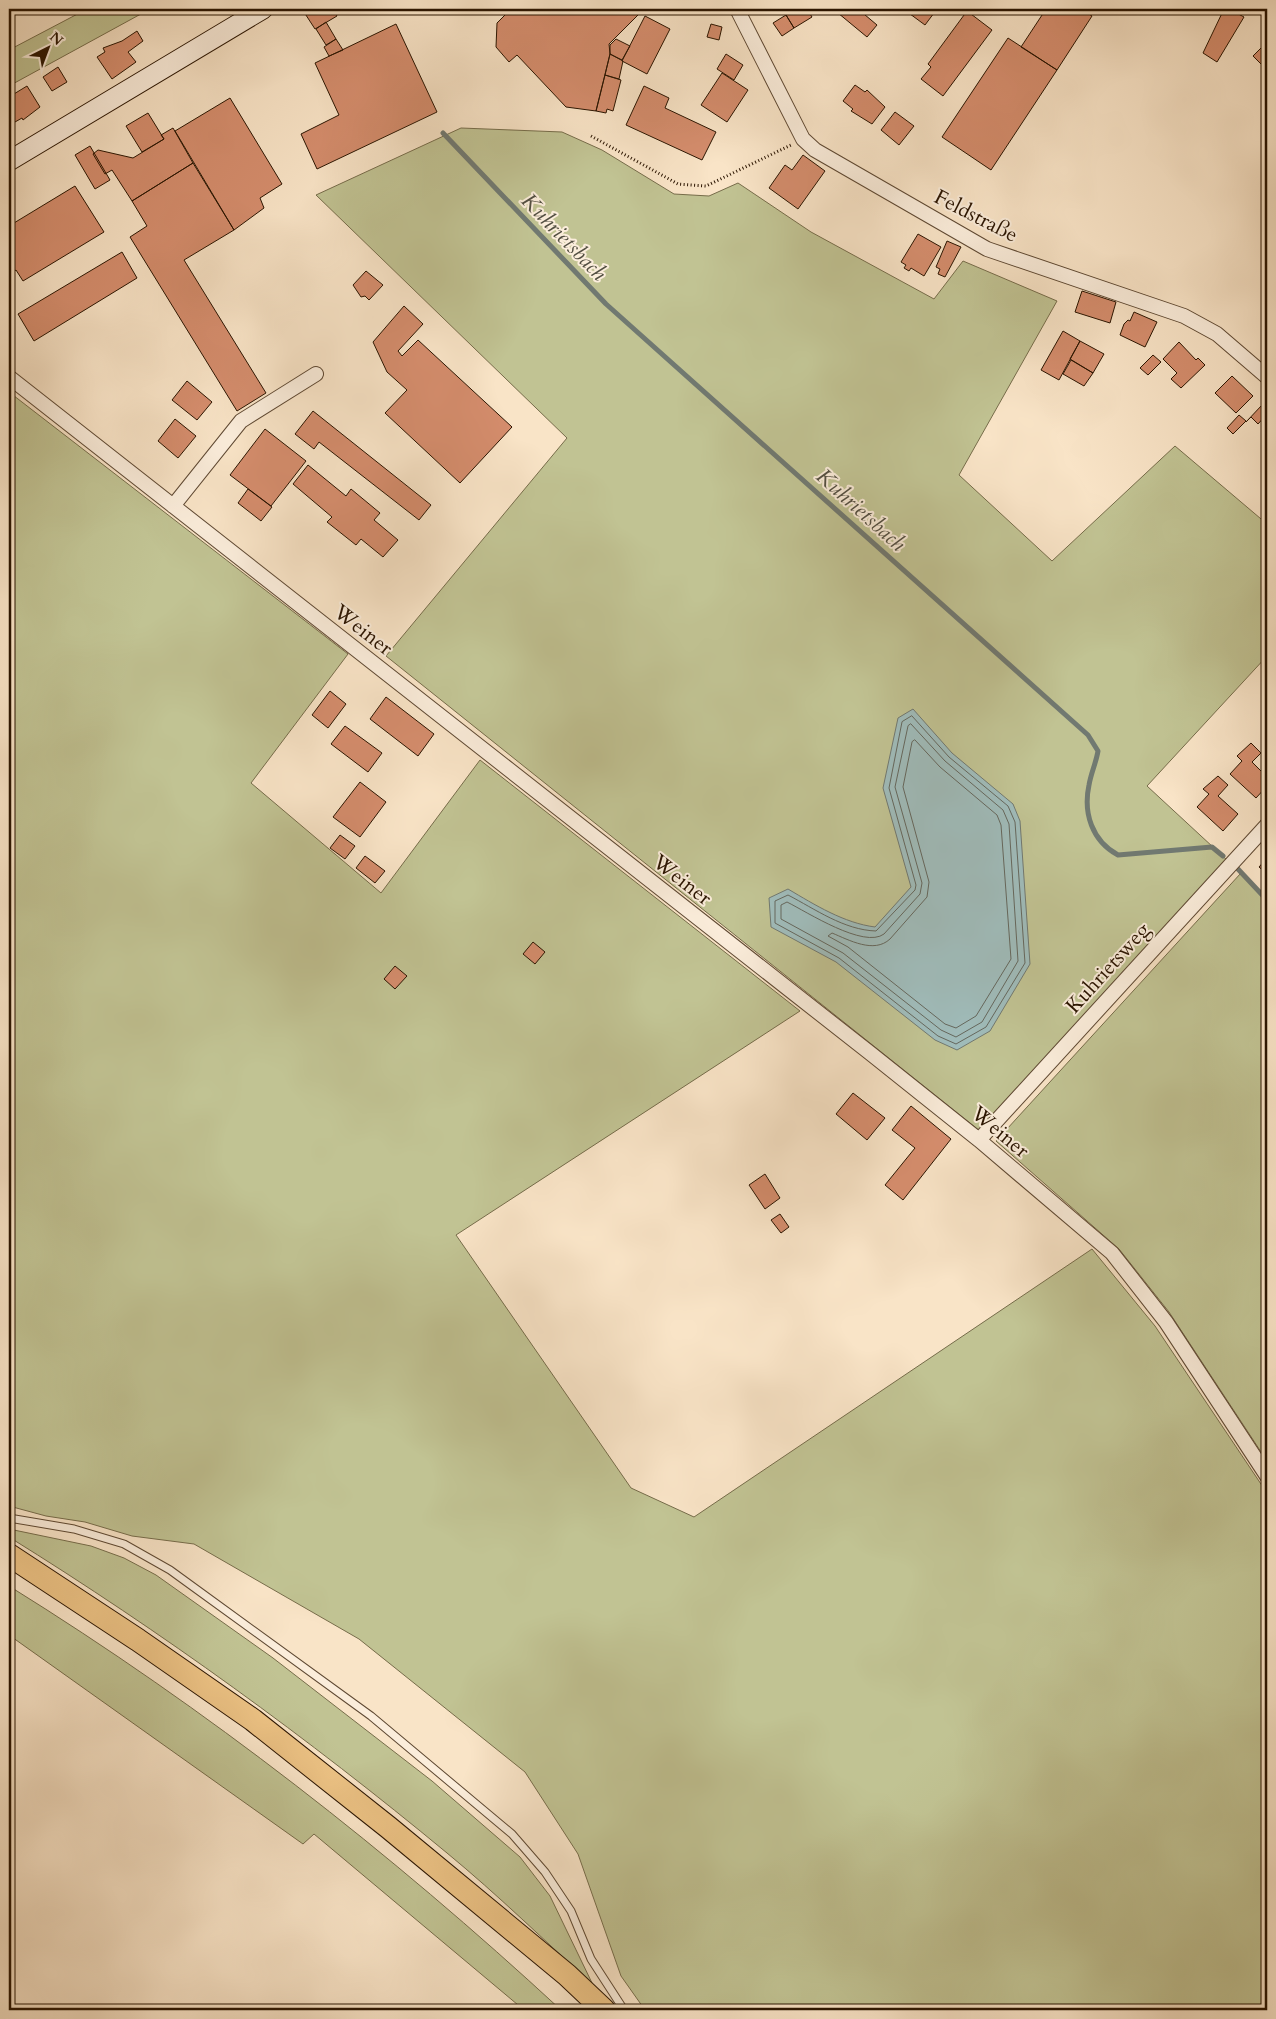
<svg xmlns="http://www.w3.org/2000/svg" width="1276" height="2019" font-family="Cardo,serif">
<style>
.green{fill:#c1c393;stroke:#766c4a}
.water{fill:#a0bdbc;stroke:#717971}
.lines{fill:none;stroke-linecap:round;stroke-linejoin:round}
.shore{stroke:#65685e;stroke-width:1}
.stream{stroke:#717971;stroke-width:5}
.building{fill:#d58d6d;stroke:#2a1400}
.service-casing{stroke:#5e4832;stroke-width:9}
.minor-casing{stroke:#5e4832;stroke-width:16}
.secondary-casing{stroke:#2a1400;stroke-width:21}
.trunk-casing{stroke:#2a1400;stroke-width:24}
.path{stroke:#2a1400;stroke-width:3;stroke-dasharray:1 2.5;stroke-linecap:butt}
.service{stroke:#fbeddb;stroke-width:7}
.minor{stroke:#fbeddb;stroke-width:14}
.secondary{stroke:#fbeddb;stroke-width:19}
.trunk{stroke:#ecc284;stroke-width:22}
.labels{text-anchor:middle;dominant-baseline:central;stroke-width:4;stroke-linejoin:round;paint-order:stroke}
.street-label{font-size:21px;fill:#2a1400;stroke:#fbeddb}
.water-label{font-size:22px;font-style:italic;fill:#534f42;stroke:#fbeddb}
</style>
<rect width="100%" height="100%" fill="#f9e4c7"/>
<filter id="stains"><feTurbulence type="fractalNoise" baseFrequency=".004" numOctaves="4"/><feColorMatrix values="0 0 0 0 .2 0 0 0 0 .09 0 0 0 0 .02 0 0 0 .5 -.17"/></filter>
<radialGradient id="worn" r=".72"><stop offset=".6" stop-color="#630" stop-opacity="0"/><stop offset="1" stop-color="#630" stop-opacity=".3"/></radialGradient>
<path class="green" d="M87,9h63l-141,77v-36z
M461,128l101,4 40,18 72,44 35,2 29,-13 73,49 123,67 29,-38 94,40 -98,174 93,86 123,-115 92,78v132l-120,130 80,74 -247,271 -594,-475 181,-218 -251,-243z
M9,392l339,262 -97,129 130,110 99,-133 320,251 -344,224 175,253 63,29 398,-268 63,77 112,167v517h-622l-24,-34 -43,-122 -53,-82 -166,-133 -165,-95 -62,-8 -47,-14 -39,-6 -37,-10z
M1241,873l26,24v564l-98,-149 -50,-63 -123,-108z
M9,1529l82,17 33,12 32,17 117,83 159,123 88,76 30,39 43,89c-48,-44 -95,-90 -146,-132 -139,-115 -285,-221 -438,-316z
M9,1586c198,123 381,266 552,424h-37l-210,-176 -11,10 -294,-209z"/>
<path class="water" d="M913,709l39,44 61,51 7,17 10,143 -40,67 -33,19 -22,-10 -99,-78 -65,-35 -2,-29 19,-9c27,16 56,34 87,38l36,-40 -28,-99 15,-70z"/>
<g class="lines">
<path class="shore" d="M912,716l37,41 59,49 7,16 10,141 -39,64 -30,17 -18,-8 -99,-78 -64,-35v-22l13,-6c27,14 56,35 88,36l39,-41 1,-5 -27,-97 13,-66z
M911,724l34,37 58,49 6,14 9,137 -36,61 -26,15 -15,-7 -98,-77 -62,-34v-14l6,-3c20,10 77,47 97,32l36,-40 2,-11 -27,-96 13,-61z
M915,740l25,27 57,48 4,10 10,134 -35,57 -20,12 -11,-4 -97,-77 -20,-11 4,-3c17,7 42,21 58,6l37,-42 2,-15 -26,-95 9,-45z"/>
<path class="stream" d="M443,133l163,171 482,431 10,16c-2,12 -7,22 -9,34 -6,28 3,56 29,70l94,-8 11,9
M1237,868l30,32"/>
</g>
<path class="building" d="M302,9h31l4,7 -22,13z
M501,9h143l-35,35 1,10 -14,57 -30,-4 -49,-52 -8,7 -13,-15 1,-24 9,-9z
M796,9h11l5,8 -18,11 -8,-13z
M842,9h16l19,16 -10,12 -29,-24z
M907,9h30l-12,16 -19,-14z
M1046,9h35l11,7 -35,54 -36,-23z
M1224,9h5l15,8 -27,45 -14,-9z
M1260,9h7v10l-9,-8z
M967,11l25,19 -49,66 -22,-17 10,-12 -3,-3z
M786,15l8,13 -12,8 -9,-13z
M645,16l25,13 -23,45 -25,-13z
M326,22l10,17 -10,6 -10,-16z
M396,24l41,88 -120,57 -16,-35 38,-19 -24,-52z
M711,24l11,3 -3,13 -12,-3z
M137,31l6,10 -15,11 8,10 -24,17 -15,-22 8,-5 -2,-4 19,-7z
M1008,38l49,32 -66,100 -49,-33z
M336,39l7,11 -14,6 -5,-9z
M616,39l14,7 -8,14 -12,-6v-9z
M1267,42v28l-14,-14z
M610,54l13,7 -4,18 -14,-4z
M726,54l17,11 -9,15 -17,-11z
M58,67l9,15 -15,9 -9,-14z
M722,73l26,17 -21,32 -26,-17z
M605,75l16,5 -8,31 -6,-2 -1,4 -10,-2z
M855,85l10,7 2,-2 18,17 -13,17 -21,-13 2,-2 -10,-8z
M27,86l13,21 -17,13 -1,-2 -7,4 -6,-10v-15z
M644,86l25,12 -4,10 51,24 -14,28 -76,-35z
M230,98l52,86 -22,14 4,10 -30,22 -59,-99z
M895,112l19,14 -15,19 -18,-15z
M148,113l16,26 -22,13 -16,-26z
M173,128l20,35 -61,38 -20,-31 -7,4 -12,-20 5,-4 35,8 31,-19 -3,-4z
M90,146l20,34 -15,9 -20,-34z
M803,155l22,16 -27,38 -29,-21 16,-23 7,5z
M193,163l41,67 -50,30 82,133 -29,18 -107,-174 17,-11 -15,-25z
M75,186l29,46 -81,49 -7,-11 -7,5v-49z
M918,234l23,13 -17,29 -13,-8 -2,3 -5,-3 2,-3 -5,-3z
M947,241l14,6 -16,30 -7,-3 2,-5 -4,-2z
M122,252l15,26 -103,63 -16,-27z
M366,271l17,14 -14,15 -4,-4 -4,1 -8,-12z
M1082,291l34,11 -6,21 -35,-11z
M404,306l19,18 -25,27 4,5 16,-16 94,87 -52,56 -75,-70 22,-23 -20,-18 -14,-30z
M1134,312l23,10 -12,25 -25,-12 4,-11 4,-4 2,1z
M1063,331l17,10 -21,39 -18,-10z
M1080,341l24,13 -11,19 -23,-14z
M1179,342l17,18 2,-2 7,7 -24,23 -10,-9 6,-6 -14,-14z
M1153,355l8,7 -13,13 -8,-7z
M1071,360l22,13 -9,13 -21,-12z
M1232,376l21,20 -17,17 -21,-20z
M187,381l25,21 -15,18 -25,-20z
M1262,405l5,4v5l-9,10 -7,-7 -5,5z
M313,411l118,94 -12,15 -100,-78 -5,7 -19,-15z
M1239,415l7,6 -13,13 -6,-6z
M175,419l21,17 -18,22 -20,-17z
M265,429l41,32 -35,45 -41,-31z
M308,465l38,31 5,-7 29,24 -6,7 24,20 -15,17 -22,-18 -5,6 -29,-23 5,-5 -39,-33z
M248,489l24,18 -11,14 -23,-18z
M330,691l16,13 -18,24 -16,-13z
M386,697l48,37 -16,22 -48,-37z
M345,726l37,27 -14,19 -37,-28z
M1251,743l10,10 -9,9 15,15v9l-11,12 -26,-24 12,-13 -5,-5z
M1218,776l10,9 -10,11 20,18 -15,17 -26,-24 12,-13 -6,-5z
M360,782l26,20 -26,35 -27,-20z
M340,835l15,11 -10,13 -15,-11z
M365,856l20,15 -10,12 -19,-15z
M1267,858v16l-8,-7z
M533,942l12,10 -10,12 -12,-10z
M395,966l12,10 -12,13 -11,-10z
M853,1093l32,25 -18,22 -31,-26z
M911,1106l40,33 -48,61 -18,-15 30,-37 -23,-18z
M765,1174l15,24 -15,11 -16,-24z
M780,1214l9,13 -8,6 -10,-13z"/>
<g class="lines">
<g class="service-casing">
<path id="service" d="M9,1518l65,11 50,15 46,26 201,146 141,118 33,38 26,39 20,48 33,51"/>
</g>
<g class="minor-casing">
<path id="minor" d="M737,9l66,130 12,11 172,99 197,67 33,18 50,43
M9,377l861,676 109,87 133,113 54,69 101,154
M173,506l68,-85 75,-47
M979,1140l288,-315"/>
</g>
<g class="secondary-casing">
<path id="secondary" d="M9,161l254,-152"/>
</g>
<g class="trunk-casing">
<path id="trunk" d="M9,1555l129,85 115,80 135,107 179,148 37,35"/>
</g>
<path class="path" d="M591,136l87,48 28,2 85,-41"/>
<use href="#service" class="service"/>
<use href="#minor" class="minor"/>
<use href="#secondary" class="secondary"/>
<use href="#trunk" class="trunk"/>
</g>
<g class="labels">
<g class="street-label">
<text transform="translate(976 216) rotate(27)">Feldstraße</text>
<text transform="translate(363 630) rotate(38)">Weiner</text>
<text transform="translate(682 880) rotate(38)">Weiner</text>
<text transform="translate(1108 968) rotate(-48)">Kuhrietsweg</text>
<text transform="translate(1000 1132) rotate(40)">Weiner</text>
</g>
<g class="water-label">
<text transform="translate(564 237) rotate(46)">Kuhrietsbach</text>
<text transform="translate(861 510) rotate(42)">Kuhrietsbach</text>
</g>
</g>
<rect width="1276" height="2019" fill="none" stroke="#f9e4c7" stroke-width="30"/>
<rect x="10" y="10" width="1256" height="1999" fill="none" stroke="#2a1400" stroke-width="2.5"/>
<rect x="15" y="15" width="1246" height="1989" fill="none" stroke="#2a1400"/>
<g transform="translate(48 48) rotate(42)" stroke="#fbeddb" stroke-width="4" paint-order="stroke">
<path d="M0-4L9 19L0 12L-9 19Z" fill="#2a1400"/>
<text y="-8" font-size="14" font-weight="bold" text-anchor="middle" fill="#2a1400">N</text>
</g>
<rect width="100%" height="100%" filter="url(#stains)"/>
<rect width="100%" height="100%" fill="url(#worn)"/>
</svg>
